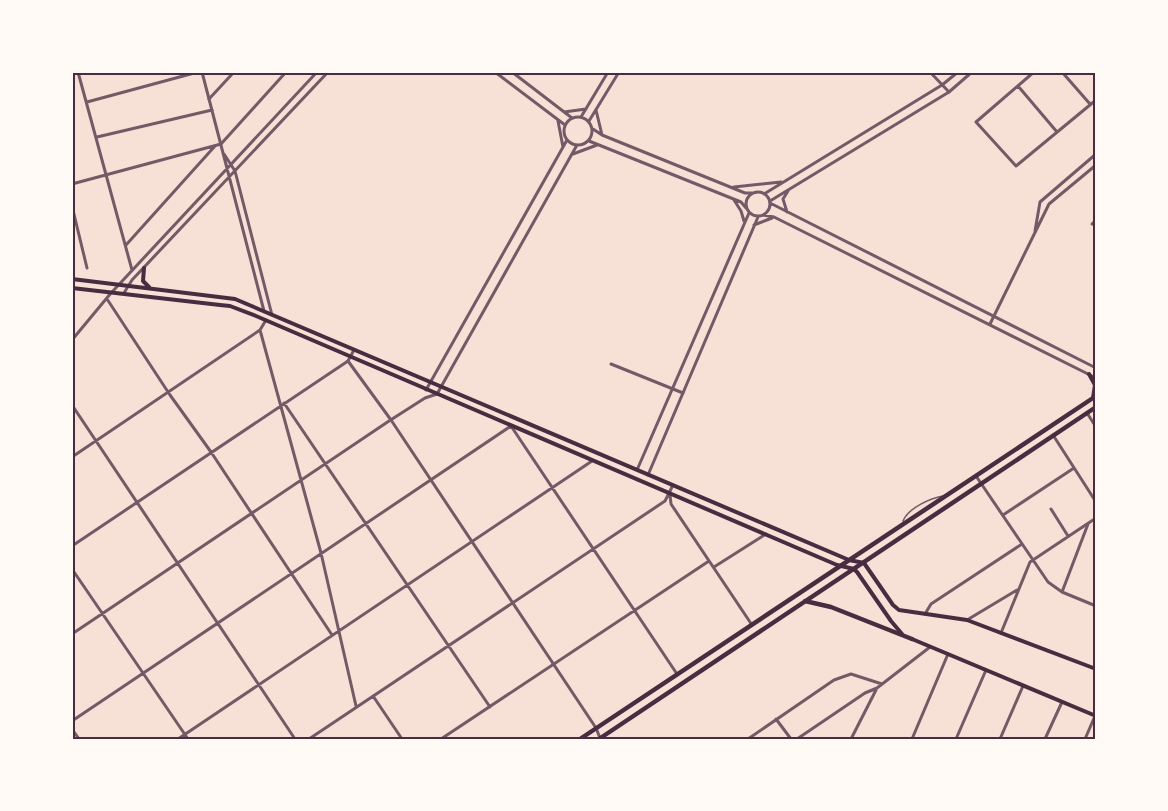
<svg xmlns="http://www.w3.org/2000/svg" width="1168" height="811" font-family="'Work Sans',sans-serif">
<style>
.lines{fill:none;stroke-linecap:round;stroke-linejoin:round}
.service{stroke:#755966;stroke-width:1.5}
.minor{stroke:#755966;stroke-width:3}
.tertiary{stroke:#755966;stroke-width:3}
.secondary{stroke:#4a2c40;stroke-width:4}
.primary{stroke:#4a2c40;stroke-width:4.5}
.neatline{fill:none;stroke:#4a2c40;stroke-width:2}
</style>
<rect width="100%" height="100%" fill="#f7e1d7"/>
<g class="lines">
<path class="service" d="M903,521c5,-13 28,-23 40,-25"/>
<path class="minor" d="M78,72l54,198
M930,72l19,20
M1034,72l-58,50 40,44 80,-66
M1062,72l28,32
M1018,86l39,46
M209,99l25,-27
M87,102l111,-30
M97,137l115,-27
M72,184l149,-40 65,-72
M72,206l15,62
M1096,220l-4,4 4,1
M1035,231l5,-29 56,-48
M126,245l89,-99
M107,299l63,96 41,57 121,183
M990,324l59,-120 47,-39
M260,330l61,223 35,153
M72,340l39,-47
M611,364l72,29
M284,403l206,304
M72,405l223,334
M1087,413l9,14
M511,426l166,248
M1053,435l43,67
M72,457l188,-127 6,-10
M976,476l72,106 14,10 34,14
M670,495l1,9 81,121
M1051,509l17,27
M1003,515l71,-47
M72,546l276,-185
M714,567l52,-33
M72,569l116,170
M1062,592l26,-68
M925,614l6,-10 91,-60
M967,620l50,-30
M1001,633l29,-71 66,-44
M72,634l317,-213 36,-23 12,-4
M373,696l29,43
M776,719l15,20
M72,721l439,-295
M72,729l7,10
M178,739l414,-278
M309,739l356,-238 8,-16
M441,739l268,-178
M748,739l86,-59 17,-6 31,10
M797,739l68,-46 12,-5 53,-41
M851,739l25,-49
M912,739l36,-85
M956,739l30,-69
M1000,739l23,-53
M1045,739l17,-37
M1085,739l10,-23"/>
<path class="tertiary" d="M202,72l62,239
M495,72l70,53
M512,72l60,46
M596,110l6,25
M564,112l22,-3
M564 131a14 14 0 1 1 28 0a14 14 0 1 1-28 0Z
M581,117l27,-45
M558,121l5,26
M589,121l30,-49
M593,129l9,6 143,58h7
M589,141l152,61 5,6
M224,154l11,17 37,144
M573,154l24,-9
M734,187l47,-5
M746 204a12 12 0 1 1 24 0a12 12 0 1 1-24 0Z
M764,194l178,-109 16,-13
M734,200l7,11 3,10
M770,201l179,-109 23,-20
M770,203l326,165
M787,212l-4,-13 5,-8
M763,215l11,2 322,161
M754,225l18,-7
M112,292l205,-220
M124,293l8,-13 196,-208
M354,350l-6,11 43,59 205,308 4,10
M426,390l141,-250
M437,394l140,-249
M637,470l112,-257
M648,475l110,-258"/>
<path class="secondary" d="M144,268l-1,13 6,6
M72,279l163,20 614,261 15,3 29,42 6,5 68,10 129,49
M72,288l148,17 10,1 26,10 581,249 17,4 3,3 34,49 11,13
M1089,374l6,11 -2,13
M912,639l184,77"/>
<path class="primary" d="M805,601l26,6 81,32
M580,739l516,-343
M599,739l497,-332"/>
</g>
<rect width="1168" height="811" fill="none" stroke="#fffaf5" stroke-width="147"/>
<rect x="74" y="74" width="1020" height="664" class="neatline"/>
</svg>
